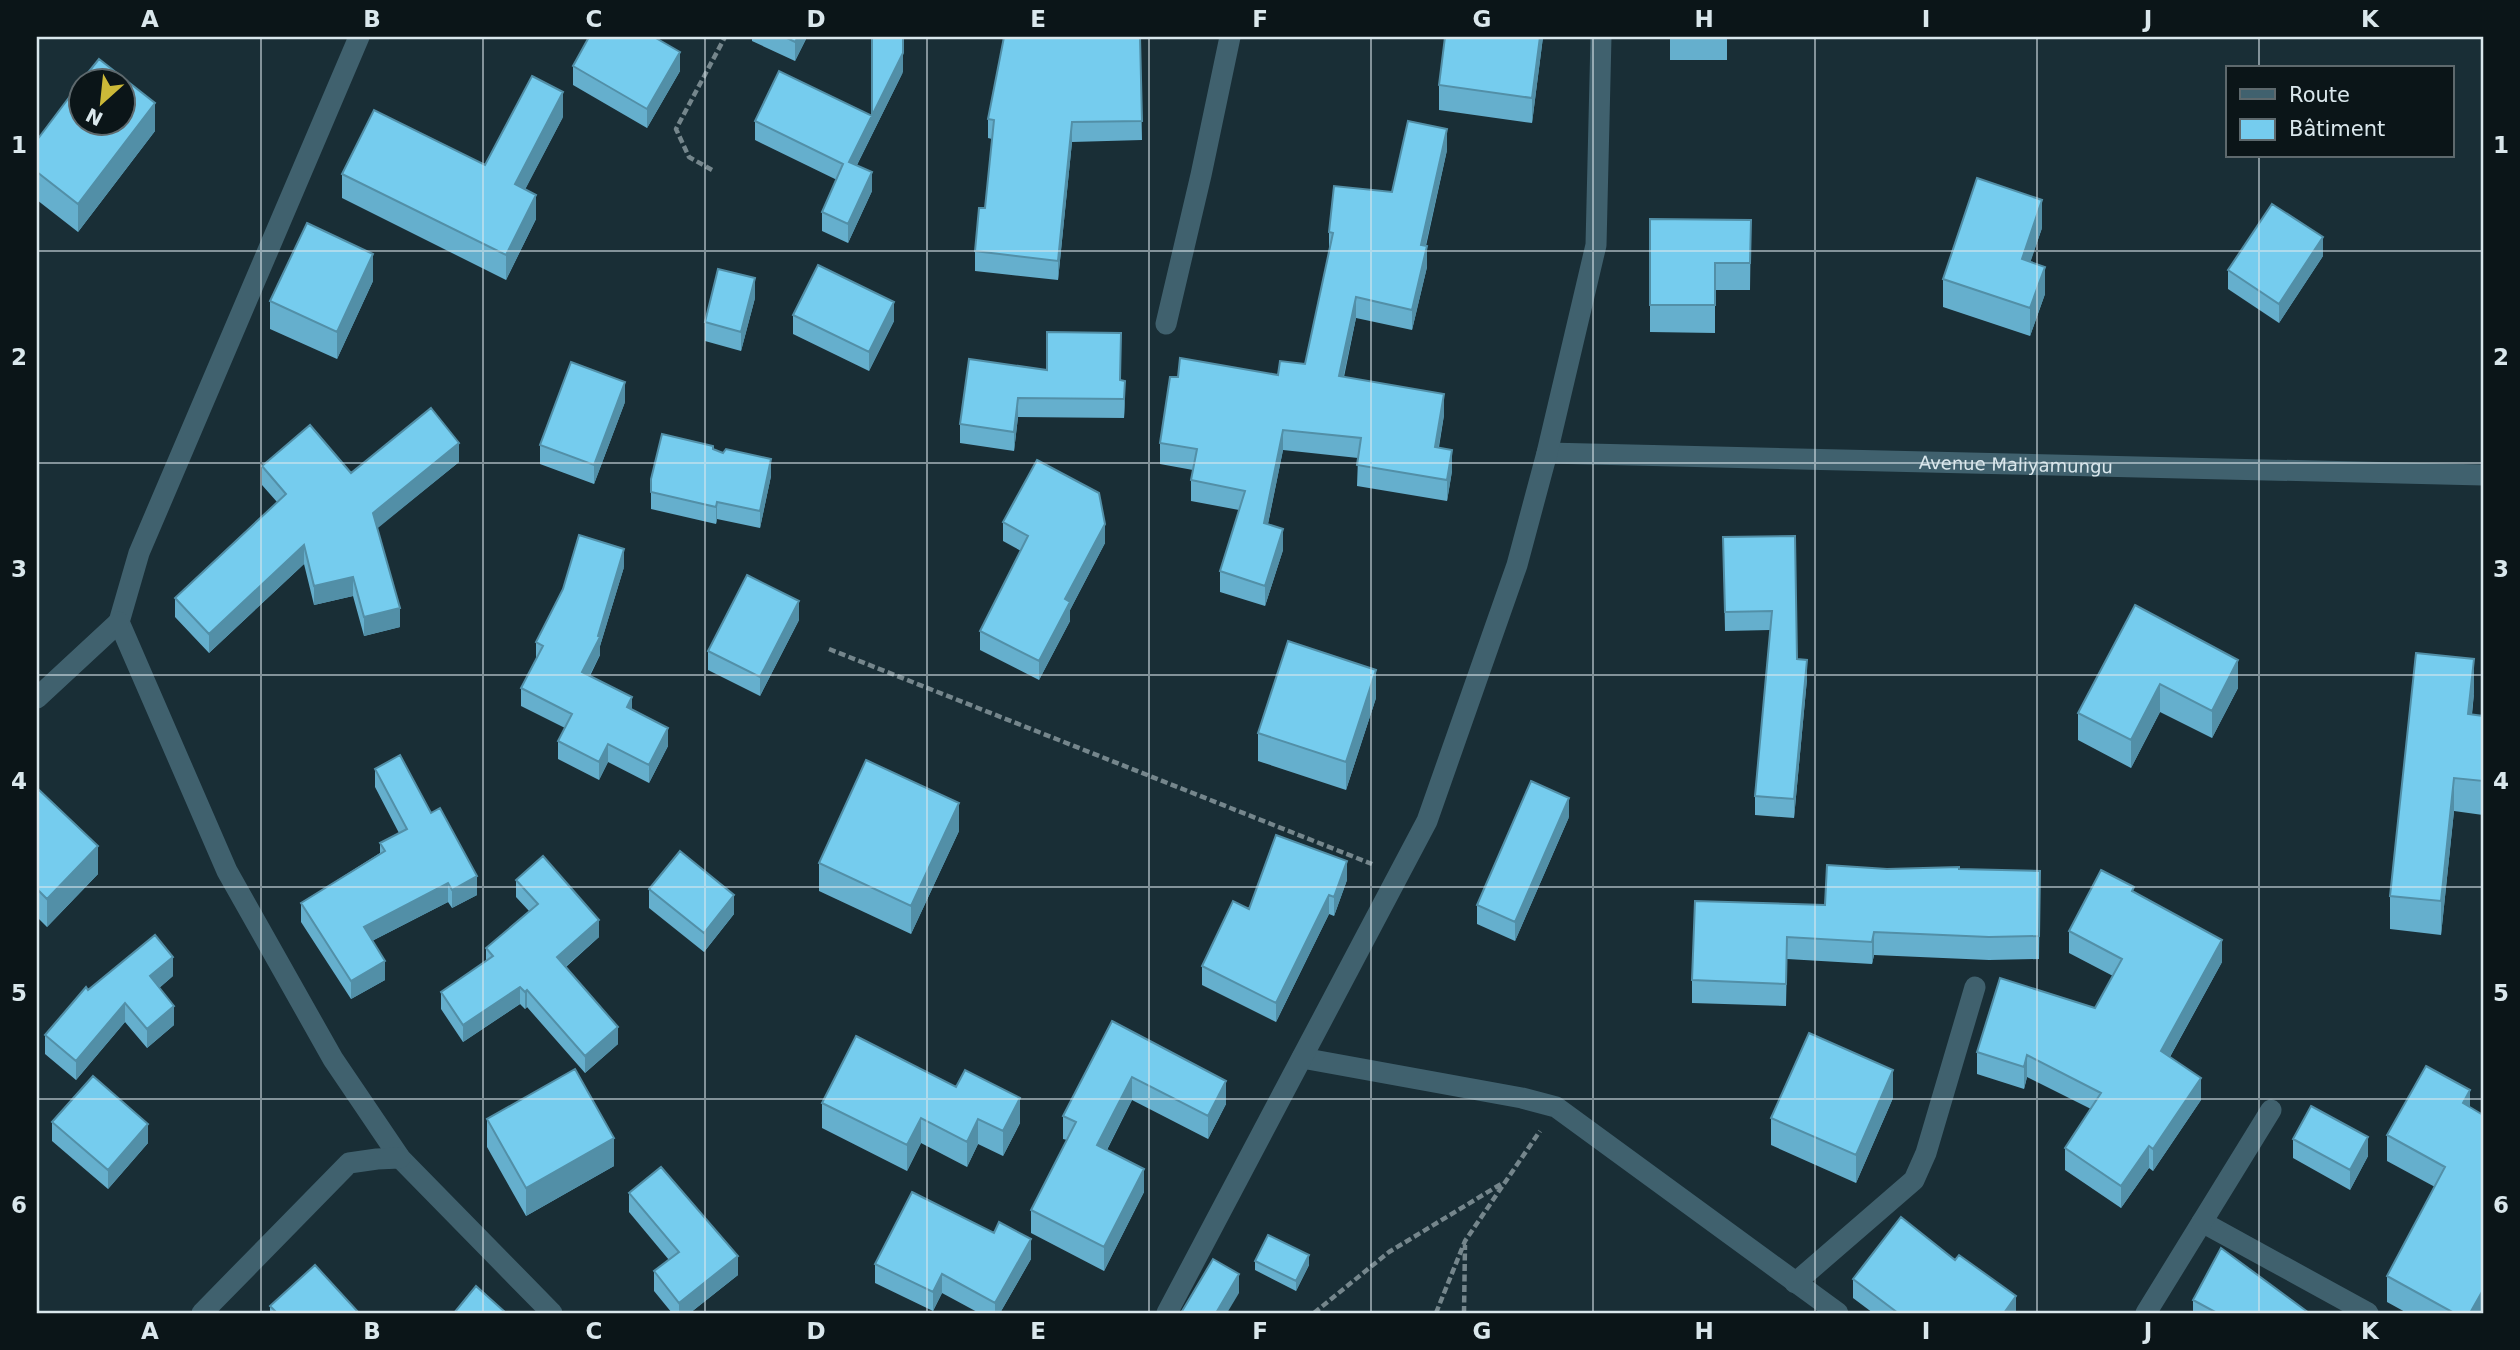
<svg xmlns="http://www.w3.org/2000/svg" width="2520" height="1350" font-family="'DejaVu Sans',sans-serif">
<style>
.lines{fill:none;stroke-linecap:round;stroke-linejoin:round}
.path{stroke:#75868c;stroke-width:4.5;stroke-dasharray:7 3.5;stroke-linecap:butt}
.street{stroke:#40616e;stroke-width:21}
.wall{fill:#65afcd}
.shaded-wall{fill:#528fa7}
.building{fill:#75ccee;stroke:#528fa7;stroke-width:2}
.grid{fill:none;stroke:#dae7ec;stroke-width:2;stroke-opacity:0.55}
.labels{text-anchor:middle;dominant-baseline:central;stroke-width:7;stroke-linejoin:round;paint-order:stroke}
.street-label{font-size:18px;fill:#dae7ec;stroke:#0b1518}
.neatline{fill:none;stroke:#dae7ec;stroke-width:2.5}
.grid-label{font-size:23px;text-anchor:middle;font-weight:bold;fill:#dae7ec}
</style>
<rect width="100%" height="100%" fill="#192e36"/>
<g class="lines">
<path class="path" d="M712,170l-23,-13 -13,-28 49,-92
M829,649l543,215
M1314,1313l75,-61 112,-68
M1436,1313l29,-72 75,-110
M1464,1313l1,-68"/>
<g class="street">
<path d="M359,37l-220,516 -20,69 108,249 106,188 67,99 152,155"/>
<path d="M1166,324l35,-149 29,-138"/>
<path id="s1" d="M1547,453l936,22"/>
<path d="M37,698l82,-76"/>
<path d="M1302,1058l220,40 34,9 282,206"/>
<path d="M2202,1222l166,91"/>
<path d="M1795,1283l119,-103 12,-27 49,-166"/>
<path d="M202,1313l147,-150 28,-4 23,-1"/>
<path d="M1167,1313l260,-492 90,-256 30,-112 49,-208 5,-208"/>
<path d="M2146,1313l125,-203"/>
</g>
</g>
<path class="wall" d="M752,37h55l-12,24 -43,-20z
M1543,37l-11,86 -93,-13v-25z
M1670,37h57v23h-57z
M1140,40l2,100 -70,2 -14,138 -83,-9v-20l10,-43 7,-69 -4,-1v-19z
M573,66l107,5 -33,57 -74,-43z
M903,72l-46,93 15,26 -24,52 -26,-12v-19l15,-32 -82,-40v-19l117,-5z
M563,117l-38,72 11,30 -30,61 -164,-82v-24l143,-9z
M155,131l-77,101 -41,-32v-60z
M1447,150l-21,96 1,21 -15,63 -56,-12 -12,59 100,38 -5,32 13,24 -5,30 -90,-15 1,-28 -75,-8 -15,74 15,26 -18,56 -45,-14v-21l19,-61 -48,-9v-21l2,-10 -33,-6v-21l118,-68 27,-11 24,-111v-21l63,-40z
M1650,219l101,1 -1,70h-35v43l-65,-1z
M2042,228l-12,34 15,32 -15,42 -87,-29v-28z
M2323,256l-44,67 -51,-34v-19z
M373,281l-36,78 -67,-30v-28z
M755,298l-14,53 -36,-10v-19z
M793,315l101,6 -25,50 -76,-37z
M969,359l151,21 5,20 -1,18 -106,-1 -4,34 -54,-8v-19z
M625,402l-31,82 -54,-20v-19z
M713,450l58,26 -11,52 -43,-9 -1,5 -65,-15v-17z
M459,462l-82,66 23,99 -36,9 -11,-40 -39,9 -10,-41 -95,89 -34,-36v-19l102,-96 -15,-17v-19l89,7z
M1003,522l102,21 -35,67v11l-31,59 -59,-30v-19l41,-80 -18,-10z
M1795,536l2,123 10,20 -13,139 -39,-3v-19l15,-166 -45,1 -2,-94z
M624,567l-24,79v9l-10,21 42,34 36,36 -19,37 -41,-21 -9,18 -41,-21v-18l7,-13 -44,-22v-18l15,-28v-18z
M2135,605l103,83 -26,50 -52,-26 -29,56 -53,-28v-27z
M799,620l-39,76 -52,-26v-19z
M2474,693l-2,22 11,1v99l-29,-4 -13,124 -51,-6v-33z
M1376,698l-30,92 -88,-29v-28z
M375,769l102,126 -25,13 -4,-6 -76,39 13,39 -34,19 -50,-77v-19l79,-50v-10l19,-10 -24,-46z
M37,788l61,86 -51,53 -10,-10z
M1569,817l-54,124 -38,-17v-19z
M959,831l-48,103 -92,-43v-28z
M1887,869h72l81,2 -1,88 -50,1 -115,-5 -2,9 -85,-5 -1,47 -94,-3v-23z
M516,880l83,57 -33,30 52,77 -33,29 -58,-66 -2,2 -5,-5 -57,38 -22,-33v-17l45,-31v-13l43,-37 -13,-14z
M1347,880l-13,36 -5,-2 -53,108 -74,-37v-19l47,-57z
M649,889l85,25 -30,38 -55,-44z
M2134,892l88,70 -52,95 31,43 -48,71 -4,-3 -28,40 -56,-38v-22l26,-39 -64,-32 -3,12 -47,-15v-22l118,-44 18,-32 -44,-23v-22z
M173,976l-14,12 15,37 -27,23 -22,-26 -49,58 -31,-26v-19l43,-45z
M1112,1021l114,83 -18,35 -76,-39 -25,50 37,42 -40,79 -73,-38v-23l36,-70 -4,-1v-23z
M1893,1098l-37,85 -85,-38v-27z
M822,1103l198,20 -17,33 -25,-12 -11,23 -46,-24 -14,28 -85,-43z
M2470,1107l13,206h-76l-20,-11v-26l48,-89 -48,-26v-26z
M487,1119l127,47 -88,50 -39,-69z
M52,1122l96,21 -40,46 -56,-48z
M2293,1139l75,17 -18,34 -57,-32z
M629,1193l109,82 -48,38h-18l-18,-22v-20l15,-11 -40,-48z
M994,1233l37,26 -31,54h-21l-37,-20 -9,18 -58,-28v-19z
M1255,1261l54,4 -13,26 -41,-21z
M1853,1279l163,34h-143l-20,-15z
M2193,1300l116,13h-116z
M270,1306l89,7h-89z"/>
<path class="shaded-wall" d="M798,37h9l-12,24v-19z
M903,37v35l-54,109v-19l54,-109z
M1540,37h3l-11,86v-25z
M680,52v19l-33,57v-19z
M563,92v25l-48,92v-25z
M155,103v28l-77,101v-28z
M1072,122v20l-14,138v-19z
M1447,129v21l-26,116v-21z
M872,172v19l-24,52v-19z
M536,195v24l-30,61v-25z
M2042,200v28l-20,59v-28z
M2323,237v19l-44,67v-19z
M1427,246v21l-15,63v-20z
M373,254v27l-36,78v-27z
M2045,267v27l-15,42v-28z
M755,278v20l-14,53v-19z
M1356,297v21l-17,79v-21z
M894,302v19l-25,50v-19z
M1125,381v19l-1,18v-19z
M625,382v20l-31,82v-19z
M1444,394v21l-9,52v-20z
M1018,398v19l-4,34v-19z
M1283,430v20l-19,93v-20z
M459,443v19l-86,70v-19z
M1452,450v21l-5,30v-21z
M771,459v17l-11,52v-17z
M717,502v17l-1,5v-17z
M1105,524v19l-35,67v11l-31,59v-19l26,-62z
M1283,529v21l-18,56v-20z
M304,545v19l-95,89v-19z
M624,549v18l-24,79v9l-18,35v-18l16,-36z
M353,577v19l-39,9v-19z
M799,601v19l-39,76v-19z
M400,608v19l-36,9v-19z
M2474,659v34l-6,55v-34z
M1807,660v19l-13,139v-19z
M2238,660v28l-26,50v-27z
M1376,670v28l-30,92v-28z
M2160,684v28l-29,56v-28z
M632,697v18l-5,-8z
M668,728v18l-19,37v-18z
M608,744v18l-9,18v-18z
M2454,778v33l-13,124v-34z
M1569,798v19l-54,124v-19z
M959,803v28l-48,103v-28z
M98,846v28l-51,53v-28z
M1347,861v19l-13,36v-19z
M477,876v19l-25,13v-18z
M448,883v19l-84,43v-18z
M734,895v19l-30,38v-19z
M1329,895v19l-53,108v-19z
M599,920v17l-42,37v-17z
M1874,932v23l-2,9v-22z
M2222,940v22l-61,111v-22z
M173,957v19l-23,20v-20z
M385,961v19l-34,19v-18z
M520,987v17l-57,38v-17z
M527,990v17l-2,2v-17z
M125,1003v19l-49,58v-19z
M174,1006v19l-27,23v-19z
M618,1027v17l-33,29v-17z
M2027,1055v22l-3,12v-22z
M1893,1070v28l-37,85v-28z
M1132,1077v23l-35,69v-24z
M2201,1078v22l-48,71v-22z
M1226,1081v23l-18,35v-23z
M2470,1090v26l-7,-13z
M1020,1098v25l-17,33v-25z
M921,1118v25l-14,28v-26z
M978,1119v25l-11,23v-25z
M148,1124v19l-40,46v-19z
M2368,1137v19l-18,34v-20z
M614,1138v28l-88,50v-28z
M2149,1146v22l-28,40v-22z
M1144,1169v23l-40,79v-24z
M1031,1239v20l-31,54h-5v-10z
M1309,1255v10l-13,26v-10z
M738,1256v19l-48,38h-11v-10z
M942,1274v19l-9,18v-19z
M1239,1274v19l-12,20h-11z
M2483,1290v23h-13z
M2016,1296v17h-12z"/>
<path class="building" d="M589,37h65l26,15 -33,57 -74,-43z
M785,37h13l-3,5z
M872,37h31v16l-54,109 23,10 -24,52 -26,-12 21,-48 -88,-43 24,-50 93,45z
M1004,37h136l2,84 -70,1 -14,139 -83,-10 4,-43h6l9,-88 -6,-1z
M1445,37h95l-8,61 -93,-13z
M99,59l56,44 -77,101 -41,-32v-32l43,-57v39h42v-42h-40z
M532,76l31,16 -48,92 21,11 -30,60 -164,-81 32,-64 111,55z
M1408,121l39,8 -26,116 6,1 -15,64 -56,-13 -17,79 105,18 -9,53 17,3 -5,30 -90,-15 4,-27 -78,-8 -19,93 19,6 -18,57 -45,-15 25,-80 -54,-11 6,-31 -37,-6 10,-66h8l2,-19 98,17 2,-14 25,3 28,-131 -4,-1 5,-46 58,6z
M1977,178l65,22 -20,59 23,8 -15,41 -87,-29z
M2272,204l51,33 -44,67 -51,-34z
M1650,219l101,1 -1,43h-35v42h-65z
M307,223l66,31 -36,78 -67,-31z
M818,265l76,37 -25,50 -76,-37z
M718,269l37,9 -14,54 -36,-10z
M1047,332l74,1 -1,47 5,1 -1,18 -106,-1 -4,34 -54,-8 9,-65 78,11z
M571,362l54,20 -31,83 -54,-20z
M431,408l28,35 -86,70 27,95 -36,9 -11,-40 -39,9 -10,-41 -95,89 -34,-36 111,-104 -24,-28 48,-41 41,48z
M662,434l51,12v3l10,4 3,-4 45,10 -11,52 -43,-9 -1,5 -65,-15v-13z
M1037,460l62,33 6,31 -40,75 5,3 -31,59 -59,-30 48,-95 -25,-14z
M579,535l45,14 -26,87 2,1 -18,35 50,25 -5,10 41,21 -19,37 -41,-21 -9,18 -41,-21 14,-27 -51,-26 22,-42 -7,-4 27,-53z
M1795,536l2,123 10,1 -13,139 -39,-3 17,-185 -47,1 -2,-75z
M747,575l52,26 -39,76 -52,-26z
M2135,605l103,55 -26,51 -52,-27 -29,56 -53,-27z
M1288,641l88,29 -30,92 -88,-29z
M2416,653l58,6 -6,55 15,2v65l-29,-3 -13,123 -51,-5z
M400,755l31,58 9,-5 37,68 -25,14 -4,-7 -84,44 21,34 -34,20 -50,-78 84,-52 -5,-8 27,-14 -32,-60z
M866,760l93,43 -48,103 -92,-43z
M1531,781l38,17 -54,124 -38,-17z
M37,788l61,58 -51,53 -10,-10z
M1276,835l71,26 -13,36 -5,-2 -53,108 -74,-37 31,-65 16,8z
M680,851l54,44 -30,38 -55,-44z
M543,856l56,64 -42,37 61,70 -33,29 -58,-66 -2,2 -5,-5 -57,38 -22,-33 52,-36 -7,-8 52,-44 -22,-24z
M1827,865l60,4 72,-2v2l81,2 -1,65 -50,1 -115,-5 -2,10 -85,-5 -1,47 -94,-4 3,-79 130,4z
M2101,870l33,17 -2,4 90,49 -61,111 40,27 -48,71 -4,-3 -28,40 -56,-38 36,-55 -74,-38 -3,12 -47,-15 23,-74 95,30 27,-49 -53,-28z
M155,935l18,22 -23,19 24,30 -27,23 -22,-26 -49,58 -31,-26 41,-48 2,3z
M1112,1021l114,60 -18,35 -76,-39 -35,68 47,24 -40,78 -73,-37 45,-88 -13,-6z
M1809,1033l84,37 -37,85 -85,-37z
M856,1036l100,51 9,-17 55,28 -17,33 -25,-12 -11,23 -46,-24 -14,27 -85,-42z
M2426,1066l44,24 -7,13 20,12v175l-13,23h-16l-67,-37 58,-109 -58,-32z
M575,1069l39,69 -88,50 -39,-69z
M93,1076l55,48 -40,46 -56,-48z
M2311,1106l57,31 -18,33 -57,-31z
M661,1167l77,89 -59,47 -25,-32 25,-19 -50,-59z
M912,1192l82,41 5,-11 32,17 -36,64 -53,-29 -9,18 -58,-28z
M1901,1217l54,43 4,-5 57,41 -12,17h-106l-45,-34z
M1268,1235l41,20 -13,26 -41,-20z
M2221,1248l88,65h-92l-24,-13z
M1213,1259l26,15 -23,39h-35z
M315,1265l44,48h-82l-7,-7z
M476,1286l30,27h-52z"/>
<path class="grid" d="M261,37v1276M483,37v1276M705,37v1276M927,37v1276M1149,37v1276M1371,37v1276M1593,37v1276M1815,37v1276M2037,37v1276M2259,37v31M2259,156v1157M37,251h2446M37,463h2446M37,675h2446M37,887h2446M37,1099h2446"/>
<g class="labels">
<g class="street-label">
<text stroke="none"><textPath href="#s1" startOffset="469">Avenue Maliyamungu</textPath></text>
</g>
</g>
<rect width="2520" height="1350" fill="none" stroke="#0b1518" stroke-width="77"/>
<rect x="2226" y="66" width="228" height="91" fill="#0b1518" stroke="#5e696d" stroke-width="2"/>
<rect x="2240" y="89" width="35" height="10" fill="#40616e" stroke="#5e696d" stroke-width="2"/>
<text x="2289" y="102" font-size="21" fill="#dae7ec">Route</text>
<rect x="2240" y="119" width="35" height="21" fill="#75ccee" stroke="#5e696d" stroke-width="2"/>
<text x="2289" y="136" font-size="21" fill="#dae7ec">Bâtiment</text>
<g transform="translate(102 102) rotate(207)"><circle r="33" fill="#0b1518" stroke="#5e696d" stroke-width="2"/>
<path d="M0-5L12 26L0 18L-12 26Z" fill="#ccb938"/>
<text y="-10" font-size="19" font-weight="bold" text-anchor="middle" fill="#dae7ec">N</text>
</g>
<rect x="38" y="38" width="2444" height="1274" class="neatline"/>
<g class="grid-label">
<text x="150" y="27">A</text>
<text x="372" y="27">B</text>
<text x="594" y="27">C</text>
<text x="816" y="27">D</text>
<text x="1038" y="27">E</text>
<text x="1260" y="27">F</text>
<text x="1482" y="27">G</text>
<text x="1704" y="27">H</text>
<text x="1926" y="27">I</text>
<text x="2148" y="27">J</text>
<text x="2370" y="27">K</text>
<text x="19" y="153">1</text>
<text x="2501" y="153">1</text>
<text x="19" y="365">2</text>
<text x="2501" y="365">2</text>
<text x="19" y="577">3</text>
<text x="2501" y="577">3</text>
<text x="19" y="789">4</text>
<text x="2501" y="789">4</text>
<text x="19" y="1001">5</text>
<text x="2501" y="1001">5</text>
<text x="19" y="1213">6</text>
<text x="2501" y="1213">6</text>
<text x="150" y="1339">A</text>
<text x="372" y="1339">B</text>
<text x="594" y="1339">C</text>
<text x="816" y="1339">D</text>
<text x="1038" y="1339">E</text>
<text x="1260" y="1339">F</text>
<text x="1482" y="1339">G</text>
<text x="1704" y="1339">H</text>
<text x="1926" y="1339">I</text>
<text x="2148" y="1339">J</text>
<text x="2370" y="1339">K</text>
</g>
</svg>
